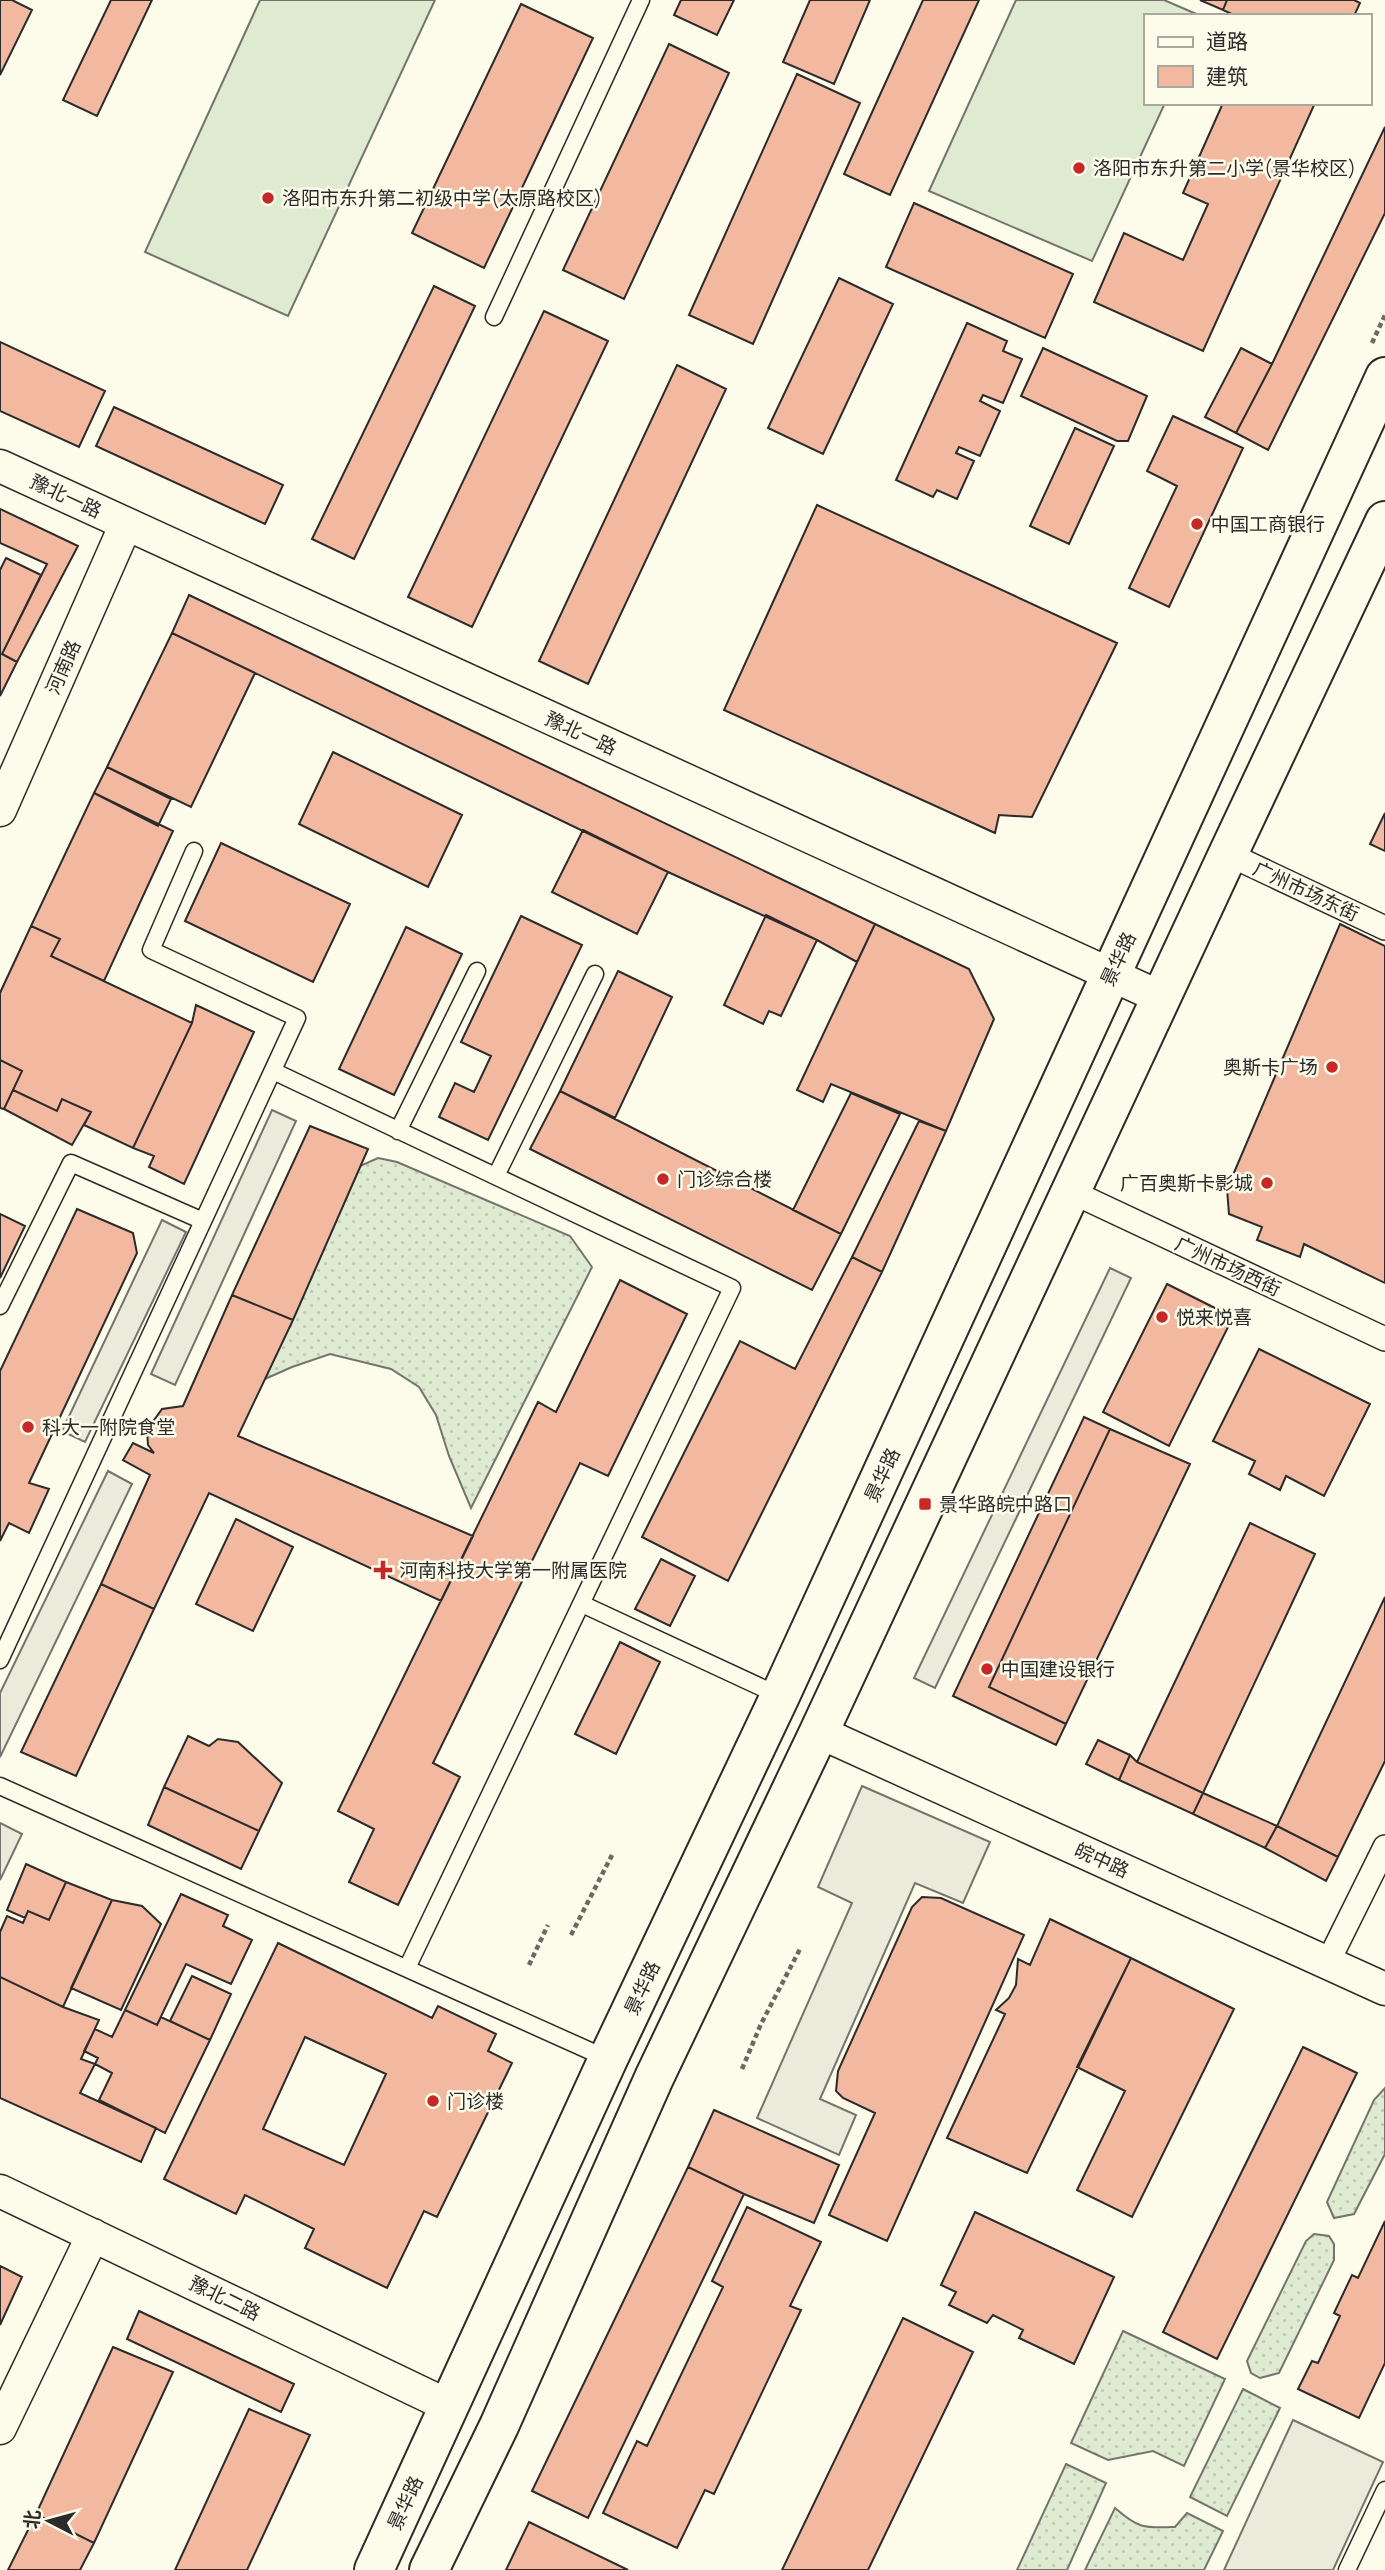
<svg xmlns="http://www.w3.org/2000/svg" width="1385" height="2570" font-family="Manrope,'Noto Sans SC',sans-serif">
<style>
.grass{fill:url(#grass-dots);stroke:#74746e;stroke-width:2}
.garden{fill:#deebd1;stroke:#74746e;stroke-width:2}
.parking{fill:#eceadb;stroke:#74746e;stroke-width:2}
.building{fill:#f2b8a0;stroke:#2b2b2b;stroke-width:2;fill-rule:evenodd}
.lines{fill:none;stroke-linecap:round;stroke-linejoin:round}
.service-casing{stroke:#2b2b2b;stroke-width:19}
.pedestrian-casing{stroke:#2b2b2b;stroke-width:26}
.minor-casing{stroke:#2b2b2b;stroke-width:35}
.secondary-casing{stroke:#2b2b2b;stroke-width:42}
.path{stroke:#6a6964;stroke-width:4.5;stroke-dasharray:5 3.5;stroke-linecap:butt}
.service{stroke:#fdfbea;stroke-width:16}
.pedestrian{stroke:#fdfbea;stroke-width:23}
.minor{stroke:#fdfbea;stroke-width:32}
.secondary{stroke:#fdfbea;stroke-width:38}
.poi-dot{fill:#c62828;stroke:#fdfbea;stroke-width:2.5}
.labels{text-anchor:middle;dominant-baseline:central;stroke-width:5;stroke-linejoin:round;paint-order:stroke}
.poi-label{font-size:19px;fill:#2b2b2b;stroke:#fdfbea;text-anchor:start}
.street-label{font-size:19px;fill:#2b2b2b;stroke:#fdfbea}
</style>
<defs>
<pattern id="grass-dots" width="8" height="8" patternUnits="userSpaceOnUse" patternTransform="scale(1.75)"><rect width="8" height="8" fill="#deebd1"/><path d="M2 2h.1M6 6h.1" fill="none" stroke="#bfcab4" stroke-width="1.8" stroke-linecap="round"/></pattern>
</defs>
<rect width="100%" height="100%" fill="#fdfbea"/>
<path class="grass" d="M378,1158l19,4 173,74 22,31 -121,241 -22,-52 -13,-41 -17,-28 -28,-18 -61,-15 -38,13 -27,12 95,-213z
M1385,2088v66l-31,60 -20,4 -7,-16 47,-102z
M1314,2234l15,2 5,8v16l-55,113 -19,5 -9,-5 -4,-12 59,-120z
M1123,2331l102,48 -41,87 -31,-15 -45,9 -37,-17z
M1243,2389l37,19 -53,108 -37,-19z
M1066,2464l40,19 -39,87h-50z
M1115,2508c24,21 29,20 60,19l12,-14 36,18 -19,39h-119z"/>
<path class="garden" d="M260,0h175l-147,316 -143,-64z
M1016,0h148l37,16h-56v87h20l-73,158 -163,-70z"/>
<path class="parking" d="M272,1110l24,11 -121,264 -24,-11z
M162,1220l24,12 -101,210 -23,-11z
M1110,1268l21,10 -196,410 -21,-10z
M108,1471l24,13 -132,273v-64z
M862,1786l128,56 -27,61 -48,-20 -95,216 36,16 -17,40 -82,-37 95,-215 -34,-16z
M0,1823l22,11 -22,46z
M1293,2420l90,42 -50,108h-109z"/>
<path class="building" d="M0,0h12l20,10 -32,65z
M111,0h41l-55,116 -34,-16z
M681,0h53l-17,35 -43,-20z
M810,0h60l-36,84 -51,-22z
M923,0h56l-89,195 -46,-21z
M1200,0h27l-4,10z
M1227,0h127l6,3 -6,13h-118l-13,-6z
M521,4l72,34 -109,230 -72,-35z
M669,44l60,29 -105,226 -61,-29z
M797,74l63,29 -107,241 -64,-29z
M1223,103h92l-112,248 -109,-49 30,-69 59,27 25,-56 -25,-11z
M1385,127v86l-117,237 -32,-17 36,-69z
M914,203l159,71 -28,64 -159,-71z
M839,278l54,26 -70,150 -55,-26z
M434,286l41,20 -121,253 -42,-20z
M544,311l64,30 -136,286 -64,-30z
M967,323l40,18 -4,10 19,8 -19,44 -20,-8 -3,6 20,10 -20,45 -21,-9 -3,6 18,8 -17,38 -20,-9 -4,7 -37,-17z
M0,342l105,49 -26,56 -79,-36z
M1043,348l104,48 -19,45h-11l-96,-45z
M1241,348l31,16 -36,69 -31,-16z
M677,365l49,24 -138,295 -49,-23z
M114,407l169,78 -18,39 -169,-78z
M1173,416l70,32 -74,159 -40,-19 48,-102 -30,-15z
M1075,428l39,18 -45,98 -39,-18z
M817,505l300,138 -85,174 -33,-2 -4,18 -271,-123z
M0,509l78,37 -61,116 -15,-8 45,-90 -47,-21z
M6,558l35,17 -39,79 15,8 -17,34v-126z
M189,595l686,329 -18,38 -40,-22 -149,-68 -496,-239z
M172,633l83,40 -64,134 -84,-40z
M333,752l129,63 -34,72 -129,-63z
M107,767l64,32 -13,27 -64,-33z
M94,793l79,38 -69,150 -53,-25 9,-17 -29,-13z
M1385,813v38l-15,-7z
M583,830l85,42 -31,62 -85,-42z
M221,843l129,61 -37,78 -128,-61z
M766,915l51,25 -36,76 -12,-5 -6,13 -39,-19z
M521,916l61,29 -94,195 -49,-23 16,-34 19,9 17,-36 -30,-14z
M875,924l94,45 25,50 -48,112 -115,-47 -8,18 -26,-12z
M1340,924l45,22v337l-81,-39 -4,13 -43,-17 5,-13 -33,-13 -2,-25z
M31,926l29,13 -9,17 141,67 -59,125 -49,-23 7,-13 -29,-13 -5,12 -44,-21 9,-19 -22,-11v-67z
M406,927l56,27 -68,141 -55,-26z
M618,971l54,26 -57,121 -55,-27z
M196,1005l58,27 -70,152 -35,-17 5,-11 -21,-8 59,-125z
M0,1060l22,11 -18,38 -4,-1z
M13,1090l44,21 5,-12 29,13 -19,33 -68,-36z
M560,1091l281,143 -29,56 -282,-141z
M851,1093l49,21 -59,120 -48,-24z
M919,1121l27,10 -64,141 -30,-15z
M310,1126l58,23 -75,171 -61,-25z
M77,1209l56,24 4,20 -108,230 20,6 -20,44 -20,-10 -9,18v-170z
M0,1214l25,12 -25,52z
M852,1257l30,15 -154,309 -86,-44 98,-196 55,28z
M620,1280l67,34 -79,162 -28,-13 -147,300 27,14 -62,128 -49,-23 25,-53 -36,-18 200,-409 18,10z
M1167,1284l66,33 -64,129 -66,-34z
M232,1295l61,25 -55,116 235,100 -32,65 -232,-108 -55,116 -53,-25 49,-109 -27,-15 10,-17 21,10 -6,-8 -1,-15 15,-21 21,-3z
M1259,1349l111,55 -46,92 -38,-20 -6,14 -31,-16 6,-13 -42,-20z
M1084,1417l26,12 -121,258 77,37 -10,21 -103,-49z
M1110,1429l80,35 -124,260 -77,-37z
M236,1519l57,28 -40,84 -57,-27z
M1250,1523l65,31 -112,239 -66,-31z
M661,1559l34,17 -25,50 -35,-17z
M101,1584l53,25 -78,167 -55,-24z
M1385,1597v164l-47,96 -61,-31z
M620,1642l40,20 -44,92 -41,-20z
M188,1736l21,10 9,-7 20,3 44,41 -23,48 -95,-44z
M1098,1740l32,15 -11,25 -33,-16z
M1130,1755l7,7 66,31 -10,21 -74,-34z
M164,1787l95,44 -18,38 -93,-44z
M1203,1793l74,33 -12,22 -72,-34z
M1277,1826l61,31 -12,24 -61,-33z
M26,1864l40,18 -17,38 -21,-9 -3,7 -18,-8z
M66,1882l46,18 -49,107 -63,-30v-45l7,-16 16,7 5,-12 21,9z
M181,1894l47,21 -5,11 29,14 -21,44 -45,-20 -29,61 -32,-15z
M922,1897l19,1 83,37 -137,306 -58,-26 46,-102 -32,-15 -7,-7 2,-20 74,-164z
M112,1900l30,6 19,18 -40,86 -50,-22z
M1050,1919l81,39 -104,215 -80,-35 58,-124 -9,-4 13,-12 7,-13 2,-26 12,6z
M278,1943l154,75 6,-12 58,28 -8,17 24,12 -75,154 -13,-6 -37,77 -82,-40 9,-19 -69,-34 -9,19 -72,-35zM305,2037l81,37 -42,91 -81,-36z
M1131,1958l103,51 -102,208 -55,-27 48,-99 -48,-24z
M192,1976l39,18 -21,46 -40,-19z
M0,1977l63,30 36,13 -18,39 14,5 -15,29 76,35 -15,34 -141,-64z
M125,2010l32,15 4,-8 49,23 -45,93 -66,-33 13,-27 -17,-9 3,-6 -14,-7 11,-22 17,8z
M1303,2047l54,26 -140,286 -54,-27z
M714,2110l125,55 -25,58 -70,-29 -56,-27z
M688,2167l56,27 -156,324 -56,-27z
M747,2207l74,35 -31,64 11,4 -87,184 -9,-4 -28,58 -74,-35 34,-72 10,5 76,-159 -11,-6z
M975,2212l139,65 -40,87 -55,-26 4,-8 -30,-15 -6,8 -38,-18 7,-13 -15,-7z
M1385,2221v142l-26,55 -61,-29 14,-28 6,2 22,-47 -6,-3 18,-38 6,3z
M0,2266l22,11 -22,48z
M139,2311l155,73 -13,28 -154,-73z
M903,2318l70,34 -105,218h-86z
M113,2347l60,25 -79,171 -58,-29z
M249,2409l61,26 -63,135h-72z
M36,2514l58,29 -14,27h-72z
M529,2522l99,48h-122z"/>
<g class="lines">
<g class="service-casing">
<path id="service" d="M494,317l147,-317
M273,1071l459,217 -325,680
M398,1131l79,-160
M496,1176l99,-202
M0,1306l71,-143 132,58
M582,1604l198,92
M0,1660l297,-642 -146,-68 43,-99
M0,1786l608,273
M1347,2570l38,-80"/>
</g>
<g class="pedestrian-casing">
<path id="pedestrian" d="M1228,854l157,74
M1072,1192l313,147
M1328,1962l57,-115"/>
</g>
<g class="minor-casing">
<path id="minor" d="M0,466l1162,532
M0,810l126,-286
M819,1732l566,257
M0,2191l451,216
M0,2428l93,-193"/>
</g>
<g class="secondary-casing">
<path id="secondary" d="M374,2570l234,-511 172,-363 605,-1319
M429,2570l70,-144 155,-348 165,-346 409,-878 157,-333"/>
</g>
<path class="path" d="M1372,343l13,-28
M571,1935l41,-80
M529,1965l19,-40
M742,2069l19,-45 39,-75"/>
<use href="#service" class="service"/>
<use href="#pedestrian" class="pedestrian"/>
<use href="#minor" class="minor"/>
<use href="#secondary" class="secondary"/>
</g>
<g class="poi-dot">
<circle cx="1079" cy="168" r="7"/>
<circle cx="268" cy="198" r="7"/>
<circle cx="1197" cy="524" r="7"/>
<circle cx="1332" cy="1067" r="7"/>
<circle cx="663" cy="1179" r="7"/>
<circle cx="1267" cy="1183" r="7"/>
<circle cx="1162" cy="1317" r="7"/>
<circle cx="28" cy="1427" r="7"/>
<rect x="918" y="1497" width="14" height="14" rx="3.5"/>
<path d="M379.5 1559.5h7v7h7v7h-7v7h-7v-7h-7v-7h7z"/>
<circle cx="987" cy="1669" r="7"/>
<circle cx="433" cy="2101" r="7"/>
</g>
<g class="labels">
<g class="poi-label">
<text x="1093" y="168">洛阳市东升第二小学(景华校区)</text>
<text x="282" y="198">洛阳市东升第二初级中学(太原路校区)</text>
<text x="1211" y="524">中国工商银行</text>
<text x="1318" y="1067" text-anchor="end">奥斯卡广场</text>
<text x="677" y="1179">门诊综合楼</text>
<text x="1253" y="1183" text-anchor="end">广百奥斯卡影城</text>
<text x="1176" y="1317">悦来悦喜</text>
<text x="42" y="1427">科大一附院食堂</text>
<text x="939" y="1504">景华路皖中路口</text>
<text x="399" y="1570">河南科技大学第一附属医院</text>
<text x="1001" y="1669">中国建设银行</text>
<text x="447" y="2101">门诊楼</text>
</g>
<g class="street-label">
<text transform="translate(66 496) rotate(25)">豫北一路</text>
<text transform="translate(63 667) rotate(-66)">河南路</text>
<text transform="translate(581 733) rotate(25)">豫北一路</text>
<text transform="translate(1306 891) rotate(25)">广州市场东街</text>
<text transform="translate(1118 959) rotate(-65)">景华路</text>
<text transform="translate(1228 1266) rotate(25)">广州市场西街</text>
<text transform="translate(882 1475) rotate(-65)">景华路</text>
<text transform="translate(1102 1860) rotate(24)">皖中路</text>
<text transform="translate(642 1988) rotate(-65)">景华路</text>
<text transform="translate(225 2298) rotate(26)">豫北二路</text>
<text transform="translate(405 2503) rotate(-65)">景华路</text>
</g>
</g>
<rect x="1144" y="14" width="228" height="91" fill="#fdfbea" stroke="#a9a89e" stroke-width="2"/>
<rect x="1158" y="37" width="35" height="10" fill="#fdfbea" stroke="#a9a89e" stroke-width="2"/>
<text x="1206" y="49" font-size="21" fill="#2b2b2b">道路</text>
<rect x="1158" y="66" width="35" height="21" fill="#f2b8a0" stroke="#a9a89e" stroke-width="2"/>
<text x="1206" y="84" font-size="21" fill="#2b2b2b">建筑</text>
<g transform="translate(49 2521) rotate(276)" stroke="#fdfbea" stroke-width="5" paint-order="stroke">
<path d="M0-5L12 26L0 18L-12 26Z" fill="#2b2b2b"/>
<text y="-10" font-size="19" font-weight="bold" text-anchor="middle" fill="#2b2b2b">北</text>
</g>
</svg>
